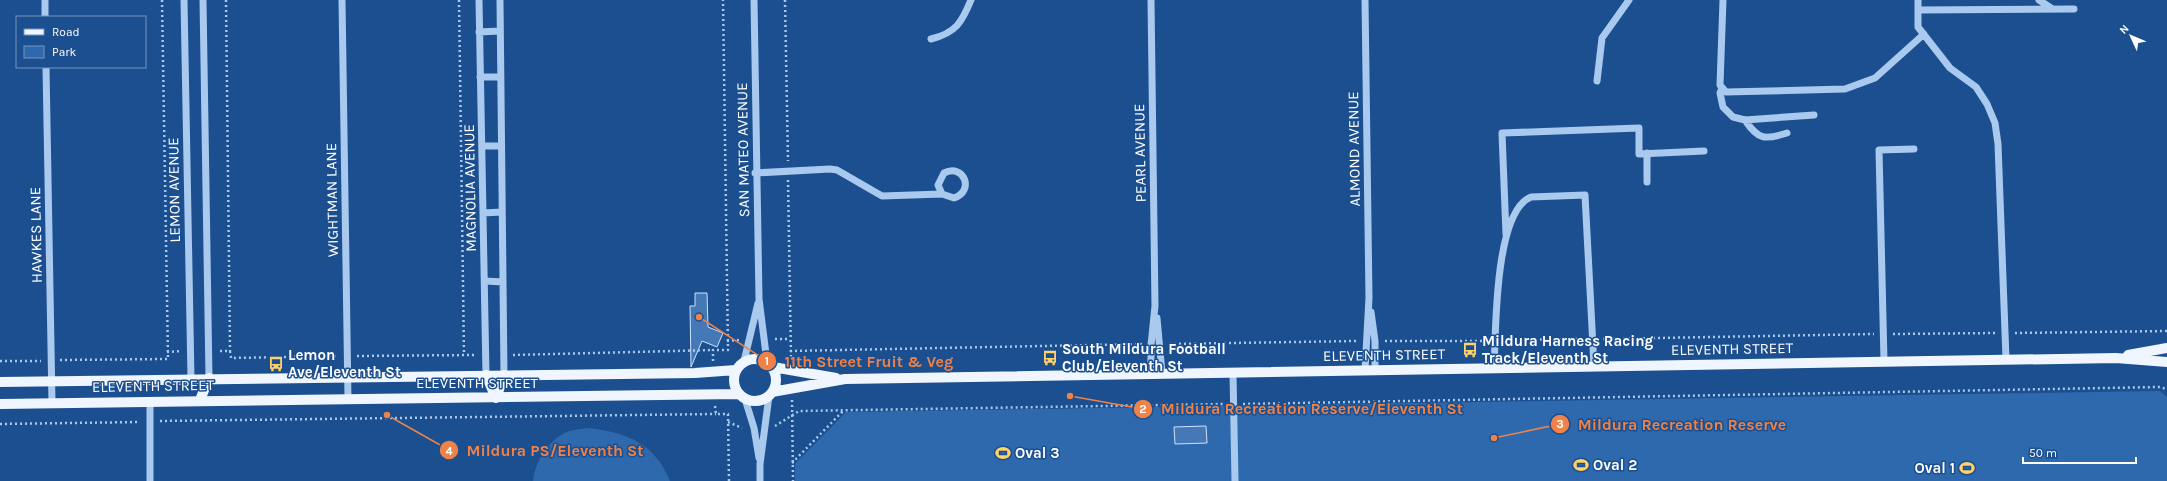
<svg xmlns="http://www.w3.org/2000/svg" width="2167" height="481" font-family="Karla,sans-serif">
<style>
.green{fill:#2e69ad}
.building{fill:#4478b7;stroke:#cfe3fa}
.lines{fill:none;stroke-linecap:round;stroke-linejoin:round}
.path{stroke:#a9c9ee;stroke-width:2.5;stroke-dasharray:2 3;stroke-linecap:butt}
.minor{stroke:#a9c9ee;stroke-width:7}
.major{stroke:#f0f6ff;stroke-width:10}
.labels{text-anchor:middle;dominant-baseline:central;stroke-width:3;stroke-linejoin:round;paint-order:stroke}
.street-label{font-size:15px;fill:#fff;stroke:#1b4f8f}
.poi-label{font-size:15px;font-weight:bold;fill:#fff;stroke:#1b4f8f;text-anchor:start}
.leader{fill:none;stroke:#ee8249;stroke-width:1.5}
.callout-dot{fill:#ee8249;stroke:#1b4f8f;stroke-width:1.5}
.mark-label{font-size:12px;text-anchor:middle;font-weight:bold;fill:#fff}
.callout-label{font-size:16px;text-anchor:middle;font-weight:bold;fill:#ee8249;stroke:#1b4f8f;stroke-width:3;stroke-linejoin:round;paint-order:stroke}
</style>
<rect width="100%" height="100%" fill="#1b4f8f"/>
<path class="green" d="M2160,391l7,6v84h-1372v-17l51,-52z
M589,428c38,5 66,15 81,53h-137c2,-20 17,-44 37,-50 6,-2 13,-2 19,-3z"/>
<path class="building" d="M695,293h12l1,34 15,6 -6,14 -15,-6 -11,26 -1,-61h5z
M1206,426l1,17 -32,1 -1,-17z"/>
<g class="lines">
<path class="path" d="M226,0l4,351
M459,0l5,355
M785,0l3,161
M788,180l3,177
M2015,333l152,-2
M1893,334l103,-1
M775,339h15
M1603,339l271,-5
M1505,340l77,-1
M727,341l13,-1
M1385,341h101
M1169,344l187,-3
M220,351h10l1,7 107,-2
M790,351l352,-7
M167,352l14,-1
M513,355l200,-5
M357,356l119,-1
M60,360l108,-1 -6,-359
M0,361h41
M713,361v-11h15l-5,-350
M792,400l1,81
M1243,404l916,-17 8,2
M715,406l1,8h12l1,67
M160,421l556,-7
M728,422l14,6
M0,424l139,-2
M775,426l24,-15 425,-7
M792,463l52,-53"/>
<path class="minor" d="M45,0v17
M184,0l7,379
M203,0l6,378
M342,0l6,399
M479,0l7,375
M500,0l4,375
M754,0l5,299 8,63
M1151,0l4,306 -4,39v29
M1365,0l4,298 -4,72
M1723,0l-3,85 6,7 119,-3 30,-11 49,-44
M1918,0v27l32,41 26,19 11,17 8,19 3,21 8,215
M2039,0l12,8
M1918,10l156,-1
M479,32l21,-1
M931,39c25,-6 31,-17 40,-39
M46,67l6,336
M480,77h20
M1597,81l5,-43 27,-38
M1722,88l-2,5 3,14 10,10 12,3 69,-5
M1745,120c13,20 20,20 42,13
M482,146h19
M755,173l75,-4 7,1 45,26 60,-2 12,4c21,-7 10,-35 -10,-25l-6,12 4,9
M1647,182v-29
M483,213l19,-1
M1506,234l-4,-101 137,-5v26l65,-3
M485,281l18,1
M1371,312l4,29v29
M1157,318l5,55
M744,361l14,-58
M1884,361l-5,-211 35,-1
M1494,368c2,-36 0,-156 37,-171l54,-2 9,171
M1233,373l2,108
M745,399l9,29 5,30
M150,401v80
M760,481v-17l9,-68"/>
<path class="major" d="M2128,355l39,-7
M734 380a21 21 0 1 1 42 0a21 21 0 1 1-42 0Z
M773,367l63,11
M486,375l10,23
M0,382l695,-9 41,-3
M772,392l73,-13 1271,-21 51,4
M496,398l8,-23
M200,400l9,-22
M0,404l738,-10"/>
</g>
<defs>
<g id="bus-bare" transform="scale(1.2)"><path d="M-5-6H5V4H4V6H2V4H-2V6H-4V4H-5ZM-3.5-4V0h7V-4ZM-3.5 1.2v1.5H-2V1.2ZM2 1.2v1.5H3.5V1.2Z" fill="#ffd166" stroke="#1b4f8f" stroke-width="2.5" paint-order="stroke"/></g>
<g id="stadium-bare" transform="scale(1.2)"><path d="M0-5a6.5 5 0 1 0 0 10a6.5 5 0 1 0 0-10ZM-3.5-1.8h7v3.6h-7Z" fill="#ffd166" stroke="#1b4f8f" stroke-width="2.5" paint-order="stroke"/></g>
</defs>
<g fill-rule="evenodd">
<use href="#bus-bare" x="1470" y="350"/>
<use href="#bus-bare" x="1050" y="358"/>
<use href="#bus-bare" x="276" y="364"/>
<use href="#stadium-bare" x="1003" y="453"/>
<use href="#stadium-bare" x="1581" y="465"/>
<use href="#stadium-bare" x="1967" y="468"/>
</g>
<g class="labels">
<g class="street-label">
<text transform="translate(1354 149) rotate(-91)">ALMOND AVENUE</text>
<text transform="translate(743 150) rotate(-91)">SAN MATEO AVENUE</text>
<text transform="translate(1140 153) rotate(-91)">PEARL AVENUE</text>
<text transform="translate(470 188) rotate(-91)">MAGNOLIA AVENUE</text>
<text transform="translate(174 190) rotate(-91)">LEMON AVENUE</text>
<text transform="translate(332 200) rotate(-91)">WIGHTMAN LANE</text>
<text transform="translate(36 235) rotate(-91)">HAWKES LANE</text>
<text transform="translate(1732 349) rotate(-1)">ELEVENTH STREET</text>
<text transform="translate(1384 355) rotate(-1)">ELEVENTH STREET</text>
<text x="477" y="383">ELEVENTH STREET</text>
<text transform="translate(153 386) rotate(-1)">ELEVENTH STREET</text>
</g>
<g class="poi-label">
<text x="1482" y="341">Mildura Harness Racing<tspan x="1482" dy="17">Track/Eleventh St</tspan></text>
<text x="1062" y="349">South Mildura Football<tspan x="1062" dy="17">Club/Eleventh St</tspan></text>
<text x="288" y="355">Lemon<tspan x="288" dy="17">Ave/Eleventh St</tspan></text>
<text x="1015" y="453">Oval 3</text>
<text x="1593" y="465">Oval 2</text>
<text x="1955" y="468" text-anchor="end">Oval 1</text>
</g>
</g>
<path class="leader" d="M699 317L767 361M1070 396L1143 409M1494 438L1560 424M387 415L449 450"/>
<g class="callout-dot">
<circle cx="699" cy="317" r="4"/>
<circle cx="1070" cy="396" r="4"/>
<circle cx="1494" cy="438" r="4"/>
<circle cx="387" cy="415" r="4"/>
<circle cx="767" cy="361" r="10"/>
<circle cx="1143" cy="409" r="10"/>
<circle cx="1560" cy="424" r="10"/>
<circle cx="449" cy="450" r="10"/>
</g>
<g class="mark-label">
<text x="767" y="365">1</text>
<text x="1143" y="413">2</text>
<text x="1560" y="428">3</text>
<text x="449" y="455">4</text>
</g>
<g class="callout-label">
<text x="869" y="367">11th Street Fruit &amp; Veg</text>
<text x="1312" y="414">Mildura Recreation Reserve/Eleventh St</text>
<text x="1682" y="430">Mildura Recreation Reserve</text>
<text x="555" y="456">Mildura PS/Eleventh St</text>
</g>
<rect x="16" y="16" width="130" height="52" fill="#1b4f8f" stroke="#7695bc"/>
<rect x="24" y="29" width="20" height="6" fill="#f0f6ff" stroke="#7695bc"/>
<text x="52" y="36" font-size="12" fill="#ffffff">Road</text>
<rect x="24" y="46" width="20" height="12" fill="#2e69ad" stroke="#7695bc"/>
<text x="52" y="56" font-size="12" fill="#ffffff">Park</text>
<g transform="translate(2131 36) rotate(314)" stroke="#1b4f8f" stroke-width="3" paint-order="stroke">
<path d="M0-3L7 15L0 10L-7 15Z" fill="#ffffff"/>
<text y="-6" font-size="11" font-weight="bold" text-anchor="middle" fill="#ffffff">N</text>
</g>
<path d="M2023 457v6h113v-6" fill="none" stroke="#ffffff" stroke-width="2"/>
<text x="2029" y="457" font-size="12" fill="#ffffff" stroke="#1b4f8f" stroke-width="3" paint-order="stroke">50 m</text>
</svg>
